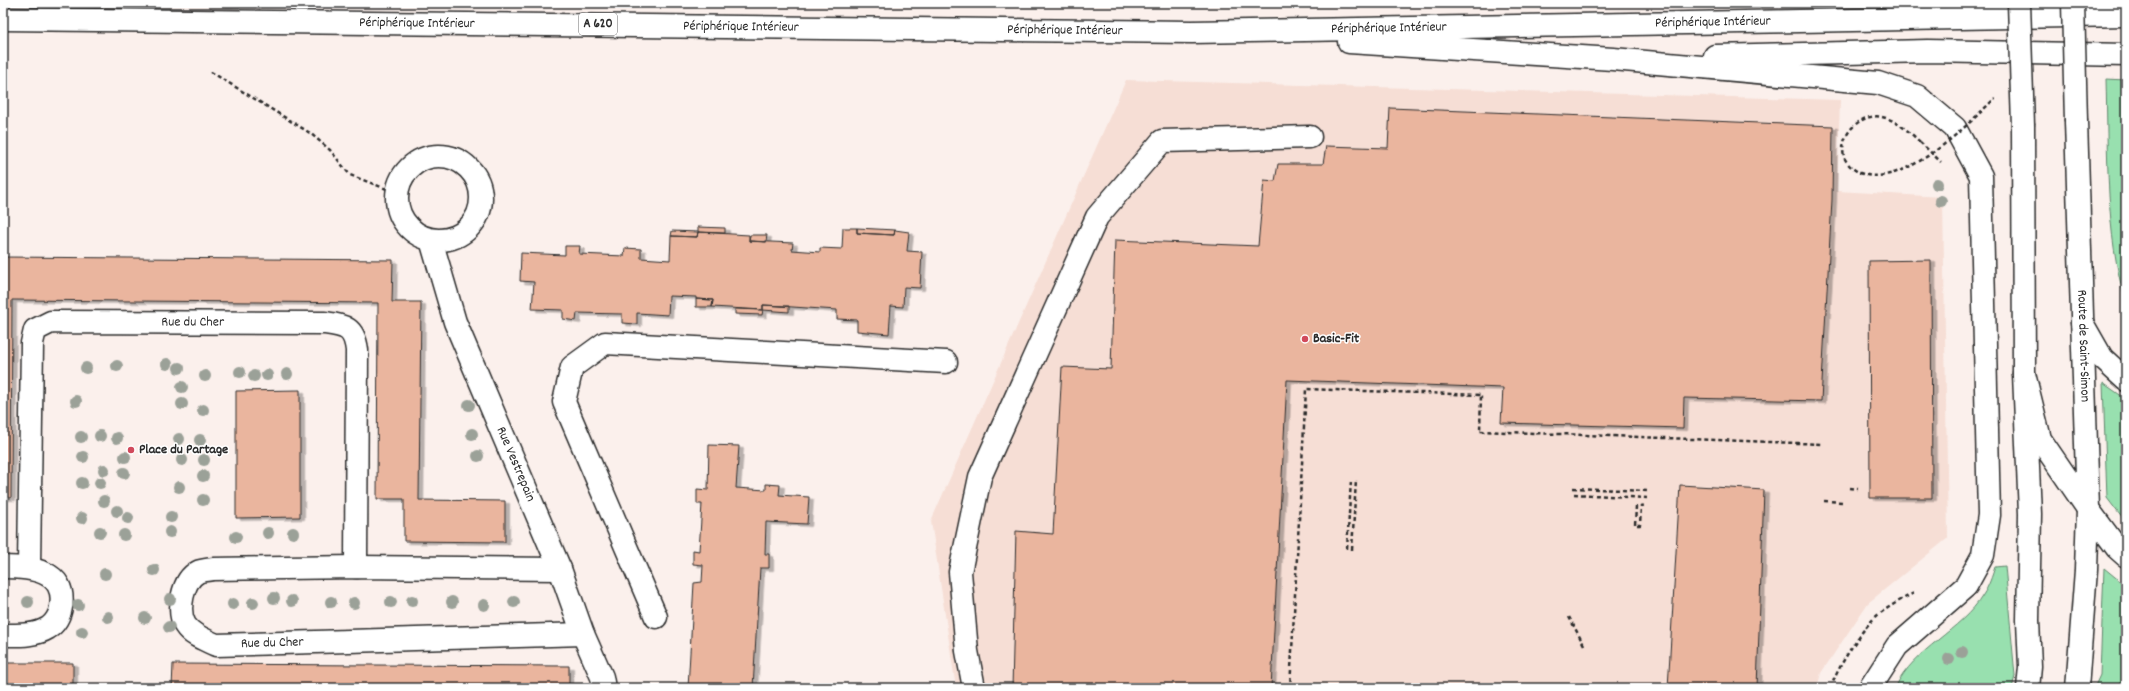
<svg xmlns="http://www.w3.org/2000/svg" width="2129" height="691" font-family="Dekko,sans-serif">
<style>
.built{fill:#f6ded5}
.green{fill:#98e0af;stroke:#62866d}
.building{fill:#eab59e;stroke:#2b2b2b;filter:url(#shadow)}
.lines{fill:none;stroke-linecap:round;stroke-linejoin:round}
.minor-casing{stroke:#2b2b2b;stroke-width:25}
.major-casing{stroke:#2b2b2b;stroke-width:25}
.highway-casing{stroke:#2b2b2b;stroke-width:25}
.path{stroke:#2b2b2b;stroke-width:2.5;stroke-dasharray:4 3;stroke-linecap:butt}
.minor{stroke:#fff;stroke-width:22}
.major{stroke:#fff;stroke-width:22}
.highway{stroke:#fff;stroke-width:22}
.major-bridge-casing{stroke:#2b2b2b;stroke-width:25;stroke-linecap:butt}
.path-bridge{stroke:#2b2b2b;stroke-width:2.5;stroke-dasharray:4 3;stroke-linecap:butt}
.major-bridge{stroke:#fff;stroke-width:22}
.tree{fill:#9ba198}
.poi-dot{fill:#d1495b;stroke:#fff;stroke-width:1.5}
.labels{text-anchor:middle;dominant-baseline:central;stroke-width:3;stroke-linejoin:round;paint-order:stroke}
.shield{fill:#fff;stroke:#6b6b6b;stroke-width:1}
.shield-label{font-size:13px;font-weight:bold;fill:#2b2b2b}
.street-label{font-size:14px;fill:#2b2b2b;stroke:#fff}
.poi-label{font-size:14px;font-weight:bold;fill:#2b2b2b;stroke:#fff;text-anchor:start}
</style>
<defs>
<filter id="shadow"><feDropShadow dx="4.5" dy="2.5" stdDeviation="0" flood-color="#0004"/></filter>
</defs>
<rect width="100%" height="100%" fill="#fbf0ec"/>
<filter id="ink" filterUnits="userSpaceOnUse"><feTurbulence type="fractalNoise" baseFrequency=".025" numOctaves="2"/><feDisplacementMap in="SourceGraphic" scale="8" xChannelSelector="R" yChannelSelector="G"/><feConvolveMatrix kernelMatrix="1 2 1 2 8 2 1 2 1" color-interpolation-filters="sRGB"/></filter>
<g filter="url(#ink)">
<path class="built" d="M1126,80l714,20 -3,91 106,6 5,341 -80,65 -47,70 -4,15h-861l-25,-167z"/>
<path class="green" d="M2106,79l20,1v222c-21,-65 -18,-154 -20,-223z
M2103,383l23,16v124l-19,-25z
M2005,566l10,110 -3,12h-117c19,-40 66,-57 88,-93 6,-9 9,-19 12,-28z
M2104,568l22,18v102h-32l6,-13z"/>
<path class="building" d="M1390,108l443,18 -1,74 -11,201 -137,-3 -1,30 -182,-5 2,-35 -216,-8 -16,308h-259l4,-157 37,3 9,-167 49,2 4,-129 143,6 6,-66 11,1 3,-17h45l3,-18 62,2z
M698,227l27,1v5l-27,-1z
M843,228h14v5l37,2 1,-5 14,2 -2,19 15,1 -2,36 -16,-1 -1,20 -12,-1 -2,28 -32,-3v-11l-20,-1v-9l-74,-5v5l-51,-3 1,-7 -17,-1v-2l-27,-1 -1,19 -31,-2v11l-15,-1v-9l-45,-1 -1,8 -13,-2v-9l-31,-1 2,-27 -14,-1 1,-28 44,2v-9h15l-1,8 45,2 1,-8 16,1v9l29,2 1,-24 26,1 1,-5 51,3v6l44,2 -1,7 28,2v-4l22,1z
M857,228l38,2 -1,5 -37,-2z
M672,231l26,1 -1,5 -26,-1z
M750,235h17l-1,7 -17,-1z
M3,257l390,3 -1,42h29l-2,198 86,1v41l-101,-1v-42h-27l1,-196 -366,-3 -1,198h-8z
M1931,260l1,238h-62l-1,-237z
M696,299l17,1 -1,7h-16z
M763,305l26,1v6l-26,-2z
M735,309l28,1 -1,5 -27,-1z
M300,390v127l-64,1v-127z
M709,445l30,1 -3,42 30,2v-6l14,1 -1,10 30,2 -2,27 -41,-2 -1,32h4v14h-9l-7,120h-65l6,-105 8,-1 1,-17 -10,-1v-14l6,1 3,-47h-5v-15l11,1z
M1680,485l84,5 -7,198h-89z
M3,663h70v25h-70z
M173,664l396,2v22h-397z"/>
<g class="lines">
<g class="minor-casing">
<g id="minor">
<circle cx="439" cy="198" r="42"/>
<path id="s1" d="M431,240l24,82 105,247 23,65 19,43 2,11"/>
<path d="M3,567c27,0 64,3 58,40 -1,8 -6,17 -13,21 -13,8 -30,7 -45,7"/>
<path id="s2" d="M29,567l3,-224 3,-13 16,-8 274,1c20,3 29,4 32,27l-1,217"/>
<path id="s3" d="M560,569l-204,-2 -143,2c-5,1 -11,1 -15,3 -16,8 -21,39 -13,53 7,11 21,15 31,20l367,-11"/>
<path d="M656,617l-92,-215 8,-35 33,-24 341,19"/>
<path d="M974,688l-7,-37 -7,-79 20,-95 117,-260 65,-76 148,-4"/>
</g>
</g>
<g class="major-casing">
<g id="major">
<path id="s4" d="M2076,121l12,388 -2,61 -9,118"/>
<path d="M2023,126l1,248 6,140 -2,106 2,47 -2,21"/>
</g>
</g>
<g class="highway-casing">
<g id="highway">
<path id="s5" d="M3,19l1189,13 934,-17"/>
<path d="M1349,42l264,17 265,24 39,13 38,32 26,48 8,339 -6,40 -17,31 -69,60 -27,42"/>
<path d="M1715,56l213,-5 198,4"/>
<path d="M2082,323l20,35 24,22"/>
<path d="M2024,374l16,65 48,70 29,39 9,8"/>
</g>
</g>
<path class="path" d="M211,72l99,61 20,17 20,25 47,18
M1920,142l21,20
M1573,488l74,3
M1850,488l8,1
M1574,494l73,4
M1824,501l19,1
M1636,506l-1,19h5l1,-19 5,-1
M1347,549l4,-69
M1352,550l4,-70
M1569,617l15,28
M1290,688l16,-299 175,6 -1,36 343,13
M1831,688c5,-19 33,-63 48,-74 11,-8 23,-15 35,-21"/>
<use href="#minor" class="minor"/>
<use href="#major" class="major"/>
<use href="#highway" class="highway"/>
<g class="major-bridge-casing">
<path id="major-bridge" d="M2019,3l4,123
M2073,3l3,118"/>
</g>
<path class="path-bridge" d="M1920,142c-10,-10 -24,-22 -38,-25 -22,-5 -46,20 -37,42 3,6 9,11 15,14 43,17 107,-47 135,-75"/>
<use href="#major-bridge" class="major-bridge"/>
</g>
<g class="tree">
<circle cx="1937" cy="184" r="6"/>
<circle cx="1941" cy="201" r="6"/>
<circle cx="167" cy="364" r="6"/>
<circle cx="117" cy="366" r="6"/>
<circle cx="86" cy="368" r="6"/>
<circle cx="179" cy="368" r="6"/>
<circle cx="240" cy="372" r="6"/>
<circle cx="287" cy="374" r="6"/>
<circle cx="267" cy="375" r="6"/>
<circle cx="205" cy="376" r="6"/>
<circle cx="254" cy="376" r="6"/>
<circle cx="182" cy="387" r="6"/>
<circle cx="76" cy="401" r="6"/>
<circle cx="182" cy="404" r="6"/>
<circle cx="469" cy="405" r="6"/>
<circle cx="203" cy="410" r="6"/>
<circle cx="472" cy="434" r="6"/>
<circle cx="100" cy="436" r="6"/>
<circle cx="81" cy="437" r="6"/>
<circle cx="117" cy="438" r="6"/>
<circle cx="179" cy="439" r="6"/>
<circle cx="200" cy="440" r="6"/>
<circle cx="478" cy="456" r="6"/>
<circle cx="83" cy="457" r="6"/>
<circle cx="125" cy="457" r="6"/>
<circle cx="182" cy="460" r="6"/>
<circle cx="204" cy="460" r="6"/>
<circle cx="104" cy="470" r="6"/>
<circle cx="124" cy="473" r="6"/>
<circle cx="203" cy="476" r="6"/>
<circle cx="82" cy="483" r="6"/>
<circle cx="100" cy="483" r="6"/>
<circle cx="179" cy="487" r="6"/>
<circle cx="203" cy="500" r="6"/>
<circle cx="104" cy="501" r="6"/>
<circle cx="117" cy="511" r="6"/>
<circle cx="171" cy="517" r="6"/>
<circle cx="82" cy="518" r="6"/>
<circle cx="128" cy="518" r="6"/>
<circle cx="100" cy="532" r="6"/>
<circle cx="170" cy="532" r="6"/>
<circle cx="268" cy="533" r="6"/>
<circle cx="293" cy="533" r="6"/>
<circle cx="124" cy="535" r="6"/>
<circle cx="236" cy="537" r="6"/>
<circle cx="154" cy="570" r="6"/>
<circle cx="105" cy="574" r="6"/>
<circle cx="274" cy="598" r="6"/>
<circle cx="170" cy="599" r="6"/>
<circle cx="292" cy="601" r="6"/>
<circle cx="412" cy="601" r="6"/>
<circle cx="28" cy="602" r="6"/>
<circle cx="331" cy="602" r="6"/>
<circle cx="391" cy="602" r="6"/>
<circle cx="452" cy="602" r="6"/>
<circle cx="514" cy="602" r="6"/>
<circle cx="253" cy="603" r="6"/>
<circle cx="354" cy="603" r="6"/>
<circle cx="233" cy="604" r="6"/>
<circle cx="78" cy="605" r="6"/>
<circle cx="484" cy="605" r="6"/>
<circle cx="108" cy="617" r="6"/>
<circle cx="145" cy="618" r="6"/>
<circle cx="169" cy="627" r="6"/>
<circle cx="82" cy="632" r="6"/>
<circle cx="1962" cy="652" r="6"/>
<circle cx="1949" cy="659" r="6"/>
</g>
</g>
<g class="poi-dot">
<circle cx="1305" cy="339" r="4"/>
<circle cx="131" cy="450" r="4"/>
</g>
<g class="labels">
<rect class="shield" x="579" y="13" width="38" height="22" rx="3"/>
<g class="shield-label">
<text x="598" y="24">A 620</text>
</g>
<g class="street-label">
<text stroke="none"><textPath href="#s5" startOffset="414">Périphérique Intérieur</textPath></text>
<text stroke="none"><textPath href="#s5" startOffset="1710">Périphérique Intérieur</textPath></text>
<text stroke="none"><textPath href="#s5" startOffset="738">Périphérique Intérieur</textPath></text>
<text stroke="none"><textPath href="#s5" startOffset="1386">Périphérique Intérieur</textPath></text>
<text stroke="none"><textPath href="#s5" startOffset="1062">Périphérique Intérieur</textPath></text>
<text stroke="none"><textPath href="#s2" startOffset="397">Rue du Cher</textPath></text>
<text stroke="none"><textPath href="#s4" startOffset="225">Route de Saint-Simon</textPath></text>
<text stroke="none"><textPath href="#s1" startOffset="240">Rue Vestrepain</textPath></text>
<text stroke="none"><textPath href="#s3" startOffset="515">Rue du Cher</textPath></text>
</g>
<g class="poi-label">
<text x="1313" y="339">Basic-Fit</text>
<text x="139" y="450">Place du Partage</text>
</g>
</g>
<rect width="2129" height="691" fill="none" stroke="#fff" stroke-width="16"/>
<rect x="8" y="8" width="2113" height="675" fill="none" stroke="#2b2b2b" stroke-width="1.5" filter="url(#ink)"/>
</svg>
